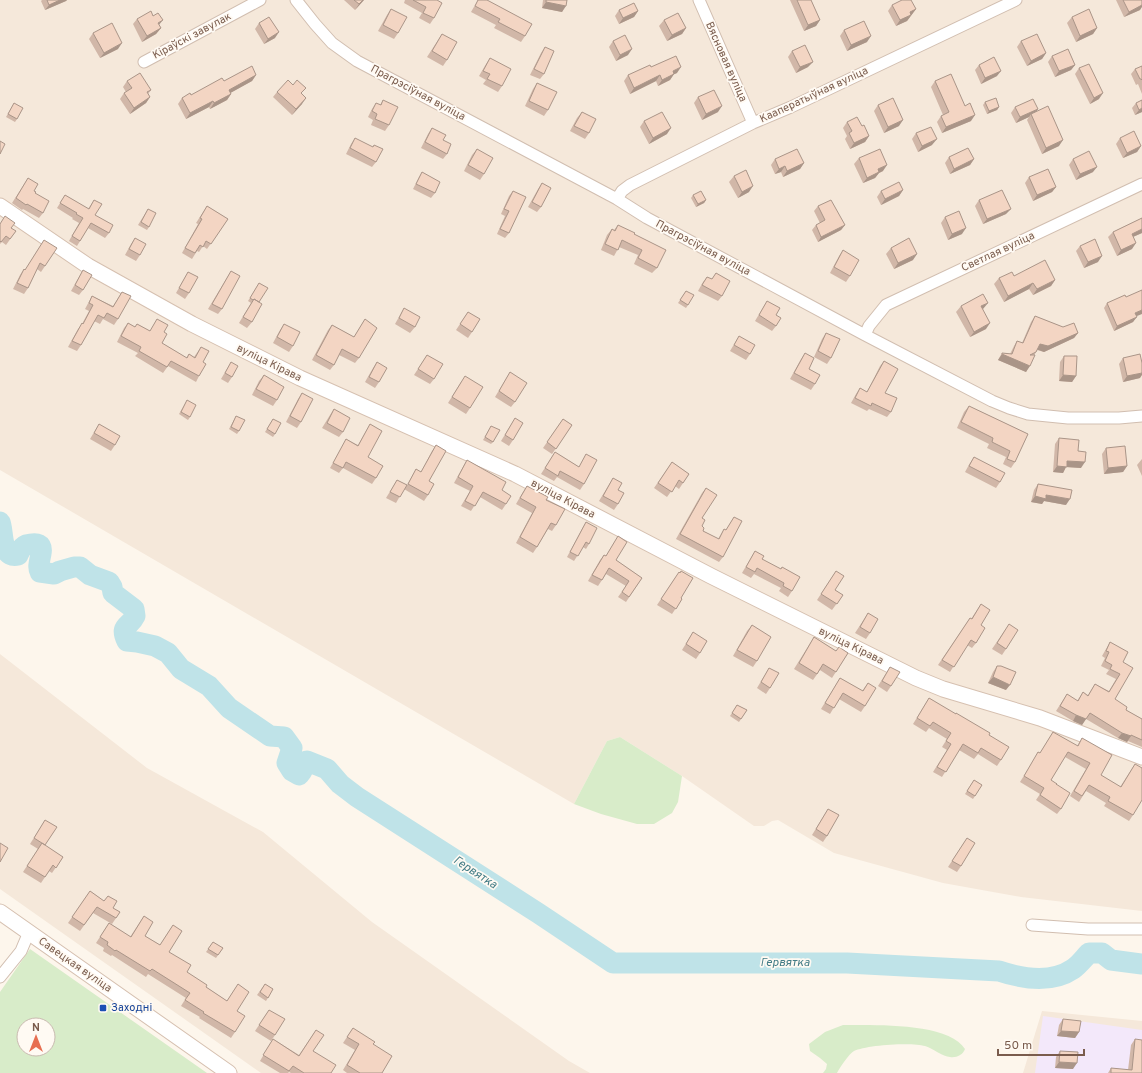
<svg xmlns="http://www.w3.org/2000/svg" width="1142" height="1073" font-family="Overpass,sans-serif">
<style>
.residential{fill:#f5e8da}
.education{fill:#f3e8fa}
.green{fill:#d8ecc9;fill-rule:evenodd}
.lines{fill:none;stroke-linecap:round;stroke-linejoin:round}
.river{stroke:#bfe3e8;stroke-width:21}
.street-casing{stroke:#d1beb0;stroke-width:13}
.secondary-casing{stroke:#d6c0b0;stroke-width:17}
.street{stroke:#fff;stroke-width:11}
.secondary{stroke:#fff;stroke-width:15}
.wall{fill:#d1b7a8}
.shaded-wall{fill:#aa9588}
.building{fill:#f3d5c3;stroke:#aa9588}
.transit-dot{fill:#1a4fb4;stroke:#fffaf3;stroke-width:1.5}
.labels{text-anchor:middle;dominant-baseline:central;stroke-width:3.5;stroke-linejoin:round;paint-order:stroke}
.street-label{font-size:11px;fill:#7a5c4d;stroke:#fffaf3}
.transit-label{font-size:11px;fill:#164399;stroke:#fffaf3;text-anchor:start}
.water-label{font-size:12px;font-style:italic;fill:#437c86;stroke:#fffaf3}
</style>
<rect width="100%" height="100%" fill="#fdf6ec"/>
<path class="residential" d="M0,0h1142v911l-121,-14 -78,-14 -109,-30 -56,-33 -6,1 -8,5h-10l-72,-50 -62,-39 -13,4 -33,63 -574,-334z
M0,654l147,114 116,64 109,90 197,139 21,12h-329l-261,-184z
M1042,1011l100,10v52h-119z"/>
<path class="education" d="M1043,1016l99,14v43h-107z"/>
<path class="green" d="M620,737l62,39 -4,26 -6,11 -18,11h-17l-36,-10 -27,-10 33,-63z
M30,949l177,124h-207v-81zM24,1025h24v24h-24z
M843,1025c29,0 106,-3 122,24 -2,6 -9,9 -15,8 -7,0 -18,-9 -25,-11 -13,-4 -59,-1 -71,5 -5,3 -14,16 -17,22h-14l3,-4 1,-5 -7,-6 -10,-7 -1,-7 16,-12z"/>
<g class="lines">
<path class="river" d="M0,522c4,9 0,37 18,33 2,-4 3,-8 8,-10 28,-7 8,17 14,27l14,2 6,-3 14,-4h6l10,8 19,7 3,5 1,6 21,16 1,7c-5,11 -16,9 -8,25l10,1 18,4 13,7 13,16 28,17 20,22 41,28 14,1 8,11 -5,15 5,8 7,4 3,-4 -3,-5 2,-3 6,-2 20,8 13,15 17,13 181,116 75,50h234l152,8c24,8 52,13 74,-2 6,-4 11,-11 16,-16h13l9,7 31,4"/>
<g class="street-casing">
<path id="street" d="M296,0l19,24 17,19 25,18 260,138 30,19 218,117 127,66 17,7 19,6 40,4h51l23,-2
M699,0l54,123
M144,62l116,-62
M617,199l5,-8 8,-6 123,-62 38,-16 225,-107
M865,335l4,-9 17,-21 256,-121
M1032,925l56,4h54
M0,977l21,-26 8,-19"/>
</g>
<g class="secondary-casing">
<path id="secondary" d="M0,206l88,60 104,58 108,54 215,96 196,102 205,102 27,11 97,29 102,39
M0,912l229,161"/>
</g>
<use href="#street" class="street"/>
<use href="#secondary" class="secondary"/>
</g>
<path class="wall" d="M42,0h25l-1,1 -21,9 -4,-9z
M344,0h20l-9,10z
M405,0h32l-3,18 -4,6 -11,-6 3,-5 -18,-10z
M478,0h9l38,36 -4,6 -27,-14 2,-3 -25,-13z
M543,0h24l-5,12 -20,-4z
M790,0h21l9,20 -4,6 -12,5z
M1116,0h26l-2,10 -16,7z
M892,5l24,4 -9,12 -11,5 -8,-15z
M391,9l7,24 -4,6 -16,-8 9,-16z
M619,10l19,1 -4,6 -15,7 -4,-8z
M1072,17l25,11 -4,6 -17,8 -9,-19z
M137,19l22,6 2,3 -5,6 -14,8 -9,-18z
M664,20l22,8 -4,6 -15,7 -8,-15z
M259,23l16,15 -11,6 -9,-15z
M844,30l23,12 -20,9 -7,-15z
M93,33l25,16 -18,9 -11,-19z
M442,34l5,26 -4,6 -16,-9z
M613,41l15,14 -12,6 -7,-14z
M1021,41l25,12 -4,6 -15,7 -10,-19z
M545,47l-1,27 -4,5 -10,-4 11,-22z
M792,51l16,16 -12,6 -8,-16z
M1052,56l23,9 -4,5 -16,7 -7,-15z
M490,58l12,28 -4,6 -15,-8 3,-4 -7,-4 7,-12z
M979,65l18,11 -16,8 -6,-14z
M1142,66v28l-4,-10 -2,1 -5,-11 4,-5z
M651,67l26,6 -3,1 -4,6 -12,6 -2,-5 -26,13 -6,-13 4,-6z
M1079,68l20,31 -9,5 -15,-30z
M256,75l-4,6 -22,12 1,1 -4,6 -17,9 -1,-2 -23,12 -8,-15 4,-6 9,-3 33,-14z
M127,81l24,9 -3,4 2,3 -4,6 -16,11 -10,-15 4,-6 2,-1 -3,-5z
M935,81l30,25 6,15 -29,12 -5,-11 4,-6 2,-1 -12,-28z
M537,83l11,27 -4,6 -19,-10 8,-17z
M277,92l25,1v11l-10,11 -19,-18z
M698,97l20,15 -16,8 -8,-17z
M383,100l6,25 -4,6 -14,-6 2,-5 -5,-3 4,-8 4,-6 4,2z
M1142,100v12l-7,3 -3,-7 4,-5z
M985,102l14,5 -2,3 -10,4 -4,-9z
M14,103l3,16 -2,3 -9,-5z
M878,105l21,21 -15,7 -10,-22z
M1015,107l23,2 -2,3 23,34 -17,8 -15,-34 2,-3 -13,6 -5,-10z
M582,112l7,21 -4,6 -15,-8 7,-13z
M644,121l23,13 -18,10 -9,-17z
M847,122l15,4 7,10 -4,6 -15,7 -5,-10 2,-3 -4,-8z
M432,128l11,12 4,14 -4,5 -22,-11 7,-14z
M916,133l16,12 -14,7 -6,-13z
M355,138l21,24 -4,5 -26,-13 5,-10z
M1120,138l21,8 -4,6 -14,6 -7,-14z
M477,149l7,25 -4,6 -16,-9 8,-16z
M949,157l25,2 -4,6 -20,9 -5,-11z
M859,158l24,13 -4,2 -4,5 -12,5 -9,-19z
M775,159l29,4 -4,6 -17,8 -2,-5 -6,2 -4,-9z
M1073,159l20,13 -17,8 -7,-15z
M422,172l13,21 -4,5 -18,-9 6,-12z
M734,176l15,16 -11,6 -9,-16z
M1029,177l27,10 -4,5 -19,9 -8,-18z
M28,178l7,15 8,20 -4,5 -16,-9 -1,1 -10,-7z
M542,183l-1,24 -4,5 -9,-5 10,-18z
M903,190l-4,6 -18,9 -4,-8 4,-6z
M513,191l-4,42 -4,5 -8,-4 8,-18 -4,-2 8,-18z
M65,195l23,14 6,-9 1,15 14,18 -4,5 -17,-10 -11,18 -8,-5 10,-18 -7,-4 1,-1 -16,-10z
M693,195l13,5 -2,3 -8,4 -5,-9z
M979,200l27,14 -23,10 -8,-18z
M207,206l21,13 -21,30 -4,-3 -4,6 -2,-1 -5,8 -10,-6 16,-29 -2,-1z
M818,206l27,19 -4,5 -23,12 -6,-12 4,-5 4,-2 -6,-12z
M148,209l1,18 -2,3 -9,-5z
M945,217l17,17 -14,6 -7,-17z
M1142,218v15l-9,4 -1,12 -15,7 -9,-19 5,-5z
M0,223l11,5 5,3 -10,14 -4,-3 -2,2z
M618,225l16,9 23,34 -5,5 -18,-9 4,-9 -19,-8 -5,9 -13,-6 6,-15 5,-6 2,1z
M135,238l5,17 -4,6 -11,-6 6,-11z
M44,240l1,26 -4,6 -4,-3 -9,19 -4,6 -11,-5 7,-14 4,-6 1,1z
M1080,246l18,16 -14,6 -8,-17z
M891,248l22,12 -19,9 -8,-15z
M843,250l7,26 -4,6 -16,-9 9,-17z
M83,270v20l-4,5 -8,-4z
M231,271l-9,38 -4,5 -10,-5z
M188,272l1,21 -4,6 -9,-6z
M716,273l6,23 -4,5 -20,-10 5,-9 4,-5 5,2z
M1014,276l41,4 -4,6 -18,9 -4,-6 -25,13 -10,-18 5,-6z
M259,283v19l-7,20 -5,6 -8,-5 12,-20 -3,-2z
M686,291l2,14 -2,3 -8,-5z
M122,292l-4,27 -4,6 -11,-6 -3,5 -6,-3 -13,24 -4,6 -9,-4 10,-18 4,-5 7,-13 -4,-2 7,-13 21,10z
M1126,297l10,19 -3,6 -19,9 -10,-23 3,-5z
M767,301l9,14v11l-4,5 -17,-10z
M961,306l22,3 3,20 -16,8 -14,-25z
M404,308l11,19 -5,6 -15,-9z
M468,312l4,20 -4,6 -12,-8z
M1035,316l43,17 -4,5 -30,14 -7,-2 -11,22 -28,-12 4,-7 8,1 4,-8 3,-5 5,2 9,-21z
M157,319l7,13 -2,11 24,15 3,-4 5,3 7,-10 2,15 -4,14 -3,6 -28,-16 -5,7 -28,-17 3,-3 -21,-11 7,-14 4,-5 7,4 2,-3 13,7z
M365,319l-6,39 -4,5 -16,-8 -5,10 -4,5 -18,-10 16,-30 4,-5 22,12z
M284,324l9,22 -4,6 -16,-9 7,-13z
M826,333l5,25 -4,6 -13,-7 8,-18z
M739,336l11,18 -4,6 -16,-9z
M805,353l4,16 6,15 -4,6 -21,-11 11,-20z
M427,355l7,24 -4,5 -16,-9z
M1064,356l12,20 -4,6 -13,-1 1,-19z
M1123,358l17,20 -17,4 -4,-18z
M884,361l1,32 6,19 -4,5 -18,-8 -2,2 -16,-8 5,-9 4,-6 7,4 13,-26z
M231,362l1,15 -4,6 -7,-4z
M377,362l2,20 -4,6 -10,-6 8,-14z
M510,372l5,30 -4,5 -16,-10z
M264,375l13,25 -4,6 -21,-11 7,-14z
M461,382l9,26 -4,6 -18,-11z
M302,393l-1,29 -4,6 -11,-6 12,-23z
M187,400l3,17 -2,3 -9,-6z
M969,406l59,28 -13,28 -4,6 -8,-4 3,-7 -19,-9 2,-4 -32,-16 7,-16z
M334,409l9,23 -4,5 -17,-9 8,-13z
M236,416l3,15 -2,3 -8,-5z
M515,418l-2,22 -4,6 -8,-5z
M273,419l2,15 -2,3 -8,-5z
M563,419l9,6 -20,29 -9,-6z
M99,424l16,21 -4,6 -21,-12z
M370,424l-2,33 8,21 -4,6 -29,-16 -4,5 -9,-5 13,-23 3,-6 12,6z
M491,426l2,16 -2,2 -8,-4z
M1059,438l19,13 3,17 -15,-1 -3,6 -10,-1 2,-28z
M436,445l-7,36 -1,14 -4,6 -20,-12 -8,14 -10,-5 11,-18 10,5 9,-16 5,3 11,-21z
M1106,448l21,18 -4,6 -19,2 -2,-20z
M555,452l24,15 7,-13 -2,30 -4,6 -23,-13 -3,4 -13,-7z
M974,457l26,25 -4,6 -31,-16 5,-9z
M1142,459v17l-5,-11z
M467,460l35,30 4,14 -4,6 -22,-13 -9,14 -10,-5 9,-15 -16,-8 10,-18z
M672,462l17,12 -10,15 -4,-3 -8,11 -13,-9z
M613,478l5,12v14l-4,6 -15,-9z
M1038,484l28,21 -22,-4 -2,3 -11,-2 3,-12z
M527,486l19,14 10,25 -4,6 -4,-2 -11,18 -4,6 -17,-10 16,-30 -16,-9 7,-12z
M706,488l-4,38 1,5 15,8 6,-10 2,1 8,-13 -11,40 -4,5 -43,-23 26,-46z
M586,522l3,22 -3,5 -3,-2 -9,14 -7,-4 16,-30z
M618,536l-2,24 26,18 -16,24 -8,-5 8,-11 -20,-12 -8,12 -10,-5 12,-21 4,-5 2,1z
M755,551l37,40 -4,6 -9,-6 2,-3 -27,-14 -3,4 -9,-5z
M836,571l-1,19 8,5 -11,15 -15,-10z
M675,578l6,20 1,1 -10,15 -15,-9z
M981,604l-5,39 -4,5 -5,-3 -17,27 -12,-7 32,-47 1,1z
M868,613l2,20 -4,6 -11,-6z
M752,625l5,36 -4,6 -20,-11 14,-25z
M1005,630l1,19 -4,6 -10,-6z
M693,632l7,21 -4,6 -14,-9z
M814,637l22,14 12,2 -16,25 -12,-8 -7,10 -19,-11z
M1110,642l13,20 -8,37 11,11 16,9v28l-14,-6 -1,1 -9,-4 -32,-19 -4,6 -9,-4 -17,-10 11,-17 10,7 6,-9 5,3 7,-11 14,7 7,-12 -10,-5 3,-4 -8,-4 4,-8 -3,-2z
M997,666l9,24 -18,-7 5,-11z
M890,667l1,19 -4,6 -9,-6z
M769,668l1,20 -4,6 -9,-6z
M840,678l22,13 6,-8 -3,23 -4,6 -22,-13 -9,15 -9,-5z
M929,698l60,37 12,25 -4,6 -19,-12 -4,5 -15,-9 -17,27 -9,-5 14,-22 -5,-3 5,-8 -18,-11 -3,4 -13,-8z
M737,705l10,5 -8,12 -9,-6z
M1053,732l24,14 5,-8 19,37 19,12 15,-23 -2,51 -4,6 -25,-15 2,-3 -20,-12 -7,11 -9,-6 16,-27 -21,-12 -14,23 5,4 5,25 -4,5 -21,-14 4,-6 -20,-12 15,-24 3,-6 2,1z
M974,780l8,5 -9,14 -8,-5z
M828,809l-1,27 -4,6 -11,-7z
M45,820v26l18,11 -11,16 -3,-2 -8,12 -18,-11 15,-23 -8,-5z
M967,838l-6,28 -4,6 -9,-5z
M90,891l14,10 4,-5 5,12 7,4 -8,12 -19,-11 -13,18 -12,-8z
M144,916l1,20 15,9 13,-20 -4,27 18,20 19,15 21,14 11,-17 -1,27 -2,21 -4,6 -32,-20 1,-1 -19,-11 5,-8 -38,-24 -2,3 -34,-22 -1,1 -8,-5 1,-3 -8,-5 13,-20 21,14z
M213,942l10,6 -7,10 -10,-6z
M265,984l8,5 -7,12 -9,-6z
M269,1010l6,25 -4,6 -16,-10z
M1063,1019l16,13 -4,6 -18,-2 2,-11z
M353,1028l20,16 9,29h-35l-4,-3 12,-20 -12,-7z
M316,1030l-3,21 18,22h-40l-2,-1 -1,1h-8l-20,-12 13,-22 26,16z
M1135,1039l7,34h-34l3,-5 17,2 3,-25z
M1060,1051l13,18 -18,-1 1,-11z"/>
<path class="shaded-wall" d="M60,0h7l-1,1 -21,9 4,-5z
M363,0h1l-9,10 4,-6z
M546,2l20,4 -4,6 -20,-4z
M1142,5v2l-2,3 -16,7 5,-5z
M916,9l-9,12 -11,5 4,-6 10,-8z
M638,11l-4,6 -15,7 4,-6z
M163,20l-5,6v-3z
M820,20l-4,6 -12,5 4,-6z
M161,28l-5,6 -14,8 5,-6z
M686,28l-4,6 -15,7 5,-6z
M1097,28l-4,6 -17,8 4,-6z
M279,32l-4,6 -11,6 4,-5z
M871,36l-4,6 -20,9 4,-6z
M122,43l-4,6 -18,9 4,-5z
M632,49l-4,6 -12,6 4,-6z
M1046,53l-4,6 -15,7 4,-5z
M813,62l-5,5 -12,6 4,-6z
M1075,65l-4,5 -16,7 4,-6z
M681,67l-4,6 -9,4 5,-6z
M1001,71l-4,5 -16,8 4,-6z
M674,74l-4,6 -12,6 4,-6z
M256,75l-4,6 -27,15 4,-6z
M660,75l-4,6 -26,13 4,-6z
M1103,93l-4,6 -9,5 4,-6z
M231,94l-4,6 -17,9 4,-6z
M150,97l-4,6 -16,11 4,-6z
M306,98l-4,6 -10,11 4,-6z
M213,101l-4,6 -23,12 4,-6z
M722,106l-4,6 -16,8 4,-6z
M999,107l-2,3 -10,4 2,-3z
M1142,108v4l-7,3 4,-5z
M1038,109l-4,6 -3,-1 -2,3 -13,6 4,-6z
M975,115l-4,6 -29,12 4,-6z
M903,120l-4,6 -15,7 4,-6z
M671,128l-4,6 -18,10 4,-6z
M869,136l-4,6 -15,7 4,-6z
M937,139l-5,6 -14,7 4,-6z
M1063,140l-4,6 -17,8 4,-6z
M1141,146l-4,6 -14,6 4,-5z
M974,159l-4,6 -20,9 4,-5z
M804,163l-4,6 -17,8 4,-6z
M887,165l-4,6 -4,2 -4,5 -12,5 4,-5 11,-9z
M785,166l-4,6 -6,2 4,-5z
M1097,167l-4,5 -17,8 4,-6z
M753,186l-4,6 -11,6 4,-6z
M1056,187l-4,5 -19,9 4,-6z
M903,190l-4,6 -18,9 4,-6z
M706,200l-2,3 -8,4 2,-3z
M1011,209l-5,5 -23,10 4,-5z
M845,225l-4,5 -23,12 3,-5z
M966,228l-4,6 -14,6 4,-6z
M1142,229v4l-14,6 4,-5z
M1136,243l-4,6 -15,7 4,-6z
M917,254l-4,6 -19,9 4,-6z
M1102,256l-4,6 -14,6 4,-6z
M1055,280l-4,6 -18,9 4,-6z
M1033,283l-4,6 -25,13 4,-6z
M988,303l-5,6 -6,3 4,-6z
M1142,310v4l-10,4 3,-5z
M1137,317l-4,5 -19,9 3,-5z
M990,323l-4,6 -16,8 4,-5z
M1078,333l-4,5 -30,14 -8,-3 4,-5z
M1002,354l28,12 -4,6 -28,-12z
M1142,373v2l-2,3 -17,4 4,-6z
M1063,375l13,1 -4,6 -13,-1z
M1067,461l18,1 -4,6 -15,-1 -3,6 -10,-1 4,-6z
M1127,466l-4,6 -19,2 4,-6z
M1046,495l24,4 -4,6 -22,-4 -2,3 -11,-2 4,-6z
M993,677l17,8 -4,5 -18,-7z
M1076,715l10,4 -4,6 -9,-4z
M1122,733l9,3 -4,6 -9,-4z
M1061,1031l18,1 -4,6 -18,-2z
M1059,1062l18,1 -4,6 -18,-1z"/>
<path class="building" d="M47,0h13l-11,5z
M354,0h9l-4,4z
M413,0h24l5,3 -8,15 -11,-5 3,-6z
M478,0h9l45,24 -7,12 -27,-14 2,-3 -25,-13z
M546,0h21l-1,6 -20,-4z
M797,0h14l9,20 -12,5z
M902,0h9l5,9 -6,3 1,3 -11,5 -8,-15z
M1123,0h19v5l-13,7z
M634,3l4,8 -15,7 -4,-8z
M391,9l16,8 -9,16 -15,-8z
M1089,9l8,19 -17,8 -8,-19z
M151,11l2,5 5,-3 5,7 -5,3 3,5 -14,8 -10,-17z
M678,13l8,15 -14,7 -8,-15z
M269,17l10,15 -11,7 -9,-16z
M864,21l7,15 -20,9 -7,-15z
M112,23l10,20 -18,10 -11,-20z
M442,34l15,8 -10,18 -15,-9z
M1037,34l9,19 -15,8 -10,-20z
M625,35l7,14 -12,6 -7,-14z
M805,45l8,17 -13,5 -8,-16z
M545,47l9,4 -10,23 -10,-5z
M1068,49l7,16 -16,6 -7,-15z
M676,56l5,11 -8,4 1,3 -12,6 -2,-5 -26,13 -6,-13 22,-10 1,2z
M994,57l7,14 -16,7 -6,-13z
M490,58l21,11 -9,17 -15,-7 3,-5 -7,-3z
M1089,64l14,29 -9,5 -15,-30z
M252,66l4,9 -27,15 2,4 -17,9 -1,-2 -23,12 -8,-15 8,-5 1,2 31,-17 2,3z
M1142,66v14l-1,-1h-1l-5,-10z
M140,73l11,17 -4,2 3,5 -16,11 -10,-15 8,-5 -5,-7z
M951,74l14,32 5,-3 5,12 -29,12 -5,-11 8,-4 -14,-31z
M288,80l5,5 4,-5 9,8 -5,5 5,5 -10,11 -19,-17z
M537,83l20,9 -9,18 -19,-9z
M714,90l8,16 -16,8 -8,-17z
M893,98l10,22 -15,7 -10,-22z
M996,98l3,9 -10,4 -4,-9z
M1033,99l5,10 -18,8 -5,-10z
M383,100l15,7 -9,18 -14,-6 2,-5 -5,-3 4,-8 5,2z
M1142,100v8l-3,2 -3,-7z
M14,103l9,5 -6,11 -9,-5z
M1048,106l15,34 -17,8 -15,-34z
M582,112l14,7 -7,14 -15,-7z
M662,112l9,16 -18,10 -9,-17z
M857,117l5,9 2,-1 5,11 -15,7 -5,-10 3,-2 -5,-9z
M931,127l6,12 -15,7 -6,-13z
M432,128l14,7 -3,5 8,4 -4,10 -22,-12z
M1134,131l7,15 -14,7 -7,-15z
M355,138l18,9 1,-2 9,4 -7,13 -26,-14z
M0,141l5,3 -5,10z
M968,148l6,11 -20,10 -5,-12z
M477,149l16,9 -9,16 -16,-9z
M797,149l7,14 -17,8 -2,-5 -6,3 -4,-10z
M880,149l7,16 -9,4 1,3 -12,6 -8,-20z
M1089,151l8,16 -17,7 -7,-15z
M1048,169l8,18 -19,8 -8,-18z
M746,170l7,16 -11,6 -8,-16z
M422,172l18,10 -5,11 -19,-9z
M28,178l10,6 -4,7 2,1 -1,1 14,8 -6,12 -16,-9 -1,1 -10,-7z
M899,182l4,8 -18,9 -4,-8z
M542,183l9,5 -10,19 -9,-5z
M1002,190l9,19 -24,10 -8,-19z
M513,191l13,6 -17,36 -9,-4 9,-18 -5,-2z
M701,191l5,9 -8,4 -5,-9z
M65,195l24,14 5,-9 8,4 -7,11 18,10 -4,8 -18,-10 -11,18 -8,-5 11,-18 -7,-4 1,-1 -17,-10z
M831,200l14,25 -24,12 -5,-12 9,-5 -7,-14z
M207,206l21,13 -17,25 -5,-3 -3,6 -3,-2 -5,8 -10,-5 17,-29 -2,-1z
M148,209l8,4 -7,14 -8,-5z
M959,211l7,17 -14,6 -7,-17z
M5,216l10,7 -4,5 5,3 -6,8 -4,-3 -5,6 -1,-1v-17z
M1142,218v11l-10,5 4,9 -15,7 -8,-18z
M618,225l17,8 -1,1 32,16 -9,18 -19,-10 4,-8 -20,-10 -4,10 -13,-6 7,-15 3,2z
M135,238l11,6 -6,11 -11,-6z
M909,238l8,16 -19,9 -7,-15z
M1095,239l7,17 -14,6 -8,-16z
M44,240l13,8 -12,18 -5,-3 -12,25 -11,-5 7,-14 1,1z
M843,250l16,10 -9,16 -16,-9z
M1045,260l10,20 -18,9 -4,-6 -25,13 -9,-18 13,-6 2,4z
M83,270l9,5 -9,15 -8,-5z
M231,271l9,5 -18,33 -10,-5z
M188,272l10,5 -9,16 -10,-5z
M716,273l14,8 -8,15 -20,-11 5,-8 5,2z
M259,283l9,5 -9,14 -5,-3 -1,1 -3,-2z
M1142,290v20l-7,3 2,4 -20,9 -10,-23 18,-8 1,2z
M686,291l8,4 -6,10 -8,-5z
M122,292l9,4 -13,23 -11,-6 -3,5 -6,-3 -17,30 -9,-4 10,-18 1,1 10,-19 -4,-2 3,-7 21,11z
M983,294l5,9 -7,3 9,17 -16,9 -13,-26z
M254,299l8,5 -10,18 -9,-5z
M767,301l13,7 -4,7 5,3 -5,8 -17,-11z
M404,308l16,9 -5,10 -16,-9z
M468,312l12,7 -8,13 -12,-8z
M1035,316l28,11 11,-4 4,10 -30,13 -8,-2 -4,8 -6,3h5l-5,11 -28,-12v-1l10,1 5,-13 6,2z
M157,319l11,6 -4,7 3,2 -5,9 25,15 2,-4 6,4 6,-11 8,4 -6,11 3,2 -7,12 -28,-15 -4,6 -28,-16 2,-4 -20,-11 7,-13 7,4 2,-3 13,7z
M365,319l12,9 -18,30 -17,-9 -8,16 -18,-10 16,-30 22,12z
M284,324l16,8 -7,14 -16,-9z
M826,333l14,6 -9,19 -13,-7z
M739,336l16,9 -5,9 -16,-9z
M805,353l9,5 -5,11 11,6 -5,9 -21,-11z
M1140,354l2,9v10l-15,3 -4,-18z
M427,355l16,9 -9,15 -16,-10z
M1064,356h13l-1,20 -13,-1z
M884,361l14,8 -13,24 12,5 -6,14 -19,-9 -1,3 -16,-8 5,-10 7,4z
M231,362l7,4 -6,11 -7,-4z
M377,362l10,6 -8,14 -10,-5z
M510,372l17,11 -12,19 -16,-11z
M264,375l20,12 -7,13 -21,-11z
M465,376l18,11 -13,21 -18,-11z
M302,393l11,6 -12,23 -11,-6z
M187,400l9,5 -6,12 -9,-5z
M969,406l59,28 -13,28 -8,-3 3,-8 -18,-9 1,-4 -32,-16z
M334,409l16,9 -7,14 -16,-9z
M236,416l9,4 -6,11 -8,-4z
M515,418l8,5 -10,17 -8,-5z
M273,419l8,4 -6,11 -8,-5z
M563,419l9,6 -16,24 -9,-7z
M99,424l21,12 -5,9 -21,-12z
M370,424l12,7 -14,26 15,9 -7,12 -30,-16 -3,6 -10,-5 13,-24 12,7z
M491,426l9,4 -7,12 -8,-5z
M1059,438l20,2 -1,11 8,1 -1,10 -18,-1v6l-10,-1z
M436,445l10,6 -17,30 5,3 -6,11 -20,-11 8,-15 5,3z
M1125,446l2,20 -19,2 -2,-20z
M555,452l24,15 7,-13 11,6 -13,24 -24,-13 -2,5 -13,-8z
M974,457l31,16 -5,9 -31,-16z
M467,460l39,22 -4,8 9,6 -5,8 -23,-12 -8,14 -10,-5 8,-15 -15,-9z
M672,462l17,12 -6,9 -4,-3 -7,12 -14,-9z
M613,478l9,5 -4,7 6,3 -6,11 -15,-8z
M397,480l10,5 -7,12 -10,-5z
M1038,484l34,6 -2,9 -24,-4v4l-11,-3z
M527,486l21,11 -2,3 19,9 -9,16 -5,-2 -14,24 -17,-10 16,-30 -16,-9z
M706,488l11,7 -15,23 3,2 -3,6 2,2 -1,3 16,8 5,-10 2,1 8,-13 8,4 -19,36 -43,-23z
M586,522l11,6 -8,16 -3,-2 -8,14 -8,-4z
M618,536l9,6 -11,18 26,18 -13,19 -7,-5 7,-11 -20,-13 -7,12 -10,-5 12,-20 2,1z
M755,551l9,5 -2,3 19,10 1,-2 18,10 -8,14 -9,-5 1,-3 -27,-15 -2,4 -9,-5z
M681,571l12,7 -12,20 1,1 -6,10 -15,-10 18,-27 1,1z
M836,571l8,5 -9,14 8,5 -6,9 -16,-10z
M981,604l9,6 -9,15 4,3 -9,15 -5,-3 -17,27 -12,-7 28,-42 2,1z
M868,613l10,6 -8,14 -10,-6z
M1009,624l9,6 -12,19 -9,-6z
M752,625l19,12 -14,24 -20,-11z
M693,632l14,9 -7,12 -14,-9z
M814,637l22,14 3,-4 9,6 -12,19 -13,-8 -6,10 -18,-11z
M1110,642l18,10 -5,10 10,6 -18,31 12,8 -1,3 16,9v21l-11,-5v1l-9,-3 -32,-20 -4,6 -10,-4 -16,-9 7,-12 11,7 5,-9 5,4 7,-12 14,8 11,-18 -10,-5 2,-4 -7,-4 4,-9 -3,-1z
M997,666h4l15,6 -6,13 -17,-8z
M890,667l10,5 -9,14 -9,-5z
M769,668l10,5 -9,15 -9,-6z
M840,678l23,13 5,-8 8,5 -11,18 -22,-13 -9,15 -9,-5z
M929,698l27,16v-1l34,20 -1,2 20,12 -8,13 -20,-12 -3,5 -15,-9 -17,28 -9,-5 14,-23 -5,-3 5,-8 -18,-11 -3,4 -13,-8z
M737,705l10,5 -6,9 -9,-6z
M1053,732l25,14 4,-8 30,17 -11,20 20,12 14,-23 7,4v32l-9,15 -25,-14 2,-4 -21,-12 -7,11 -8,-5 16,-28 -22,-11 -17,28 6,4h-1l14,9 -9,16 -21,-14 4,-7 -20,-12 14,-24 2,1z
M974,780l8,5 -7,11 -8,-5z
M828,809l11,6 -12,21 -11,-7z
M45,820l12,7 -12,18 -11,-7z
M967,838l8,5 -14,23 -9,-5z
M0,843l8,5 -8,14z
M42,843l21,14 -7,11 -3,-3 -8,12 -18,-11z
M90,891l14,10 4,-5 9,5 -4,7 7,4 -4,6 -19,-11 -13,18 -12,-8z
M144,916l9,6 -8,14 15,9 13,-20 9,6 -13,21 22,13 -4,7 20,13 -1,2 21,14 11,-17 11,8 -12,19 8,5 -10,16 -32,-19 1,-1 -19,-12 5,-7 -38,-24 -2,2 -34,-21 -1,1 -8,-6 1,-3 -8,-5 9,-14 22,14z
M213,942l10,6 -5,7 -10,-6z
M265,984l8,5 -5,9 -8,-6z
M269,1010l16,9 -10,16 -16,-10z
M1063,1019l18,2 -2,11 -18,-1z
M353,1028l22,14 -2,2 19,12 -10,17h-22l-13,-8 12,-21 -12,-7z
M316,1030l8,5 -11,16 23,14 -5,8h-27l-11,-7 -4,5 -26,-16 10,-16 26,17z
M1135,1039l7,1v33h-31v-5l21,2z
M1060,1051l18,1 -1,11 -18,-1z"/>
<rect class="transit-dot" x="99" y="1004" width="8" height="8" rx="2"/>
<g class="labels">
<g class="street-label">
<text transform="translate(192 36) rotate(-28)">Кіраўскі завулак</text>
<text transform="translate(726 62) rotate(66)">Вясновая вуліца</text>
<text transform="translate(418 93) rotate(28)">Прагрэсіўная вуліца</text>
<text transform="translate(814 95) rotate(-25)">Кааператыўная вуліца</text>
<text transform="translate(703 248) rotate(28)">Прагрэсіўная вуліца</text>
<text transform="translate(998 252) rotate(-25)">Светлая вуліца</text>
<text transform="translate(269 363) rotate(26)">вуліца Кірава</text>
<text transform="translate(563 499) rotate(28)">вуліца Кірава</text>
<text transform="translate(851 646) rotate(26)">вуліца Кірава</text>
<text transform="translate(75 965) rotate(35)">Савецкая вуліца</text>
</g>
<g class="transit-label">
<text x="111" y="1008">Заходні</text>
</g>
<g class="water-label">
<text transform="translate(475 873) rotate(33)">Гервятка</text>
<text x="785" y="963">Гервятка</text>
</g>
</g>
<g transform="translate(36 1037)"><circle r="19" fill="#fffaf3" stroke="#cabbb1"/>
<path d="M0-3L7 15L0 10L-7 15Z" fill="#e76f51"/>
<text y="-6" font-size="11" font-weight="bold" text-anchor="middle" fill="#7a5c4d">N</text>
</g>
<path d="M998 1049v6h86v-6" fill="none" stroke="#7a5c4d" stroke-width="2"/>
<text x="1004" y="1049" font-size="12" fill="#7a5c4d" stroke="#fffaf3" stroke-width="3" paint-order="stroke">50 m</text>
</svg>
